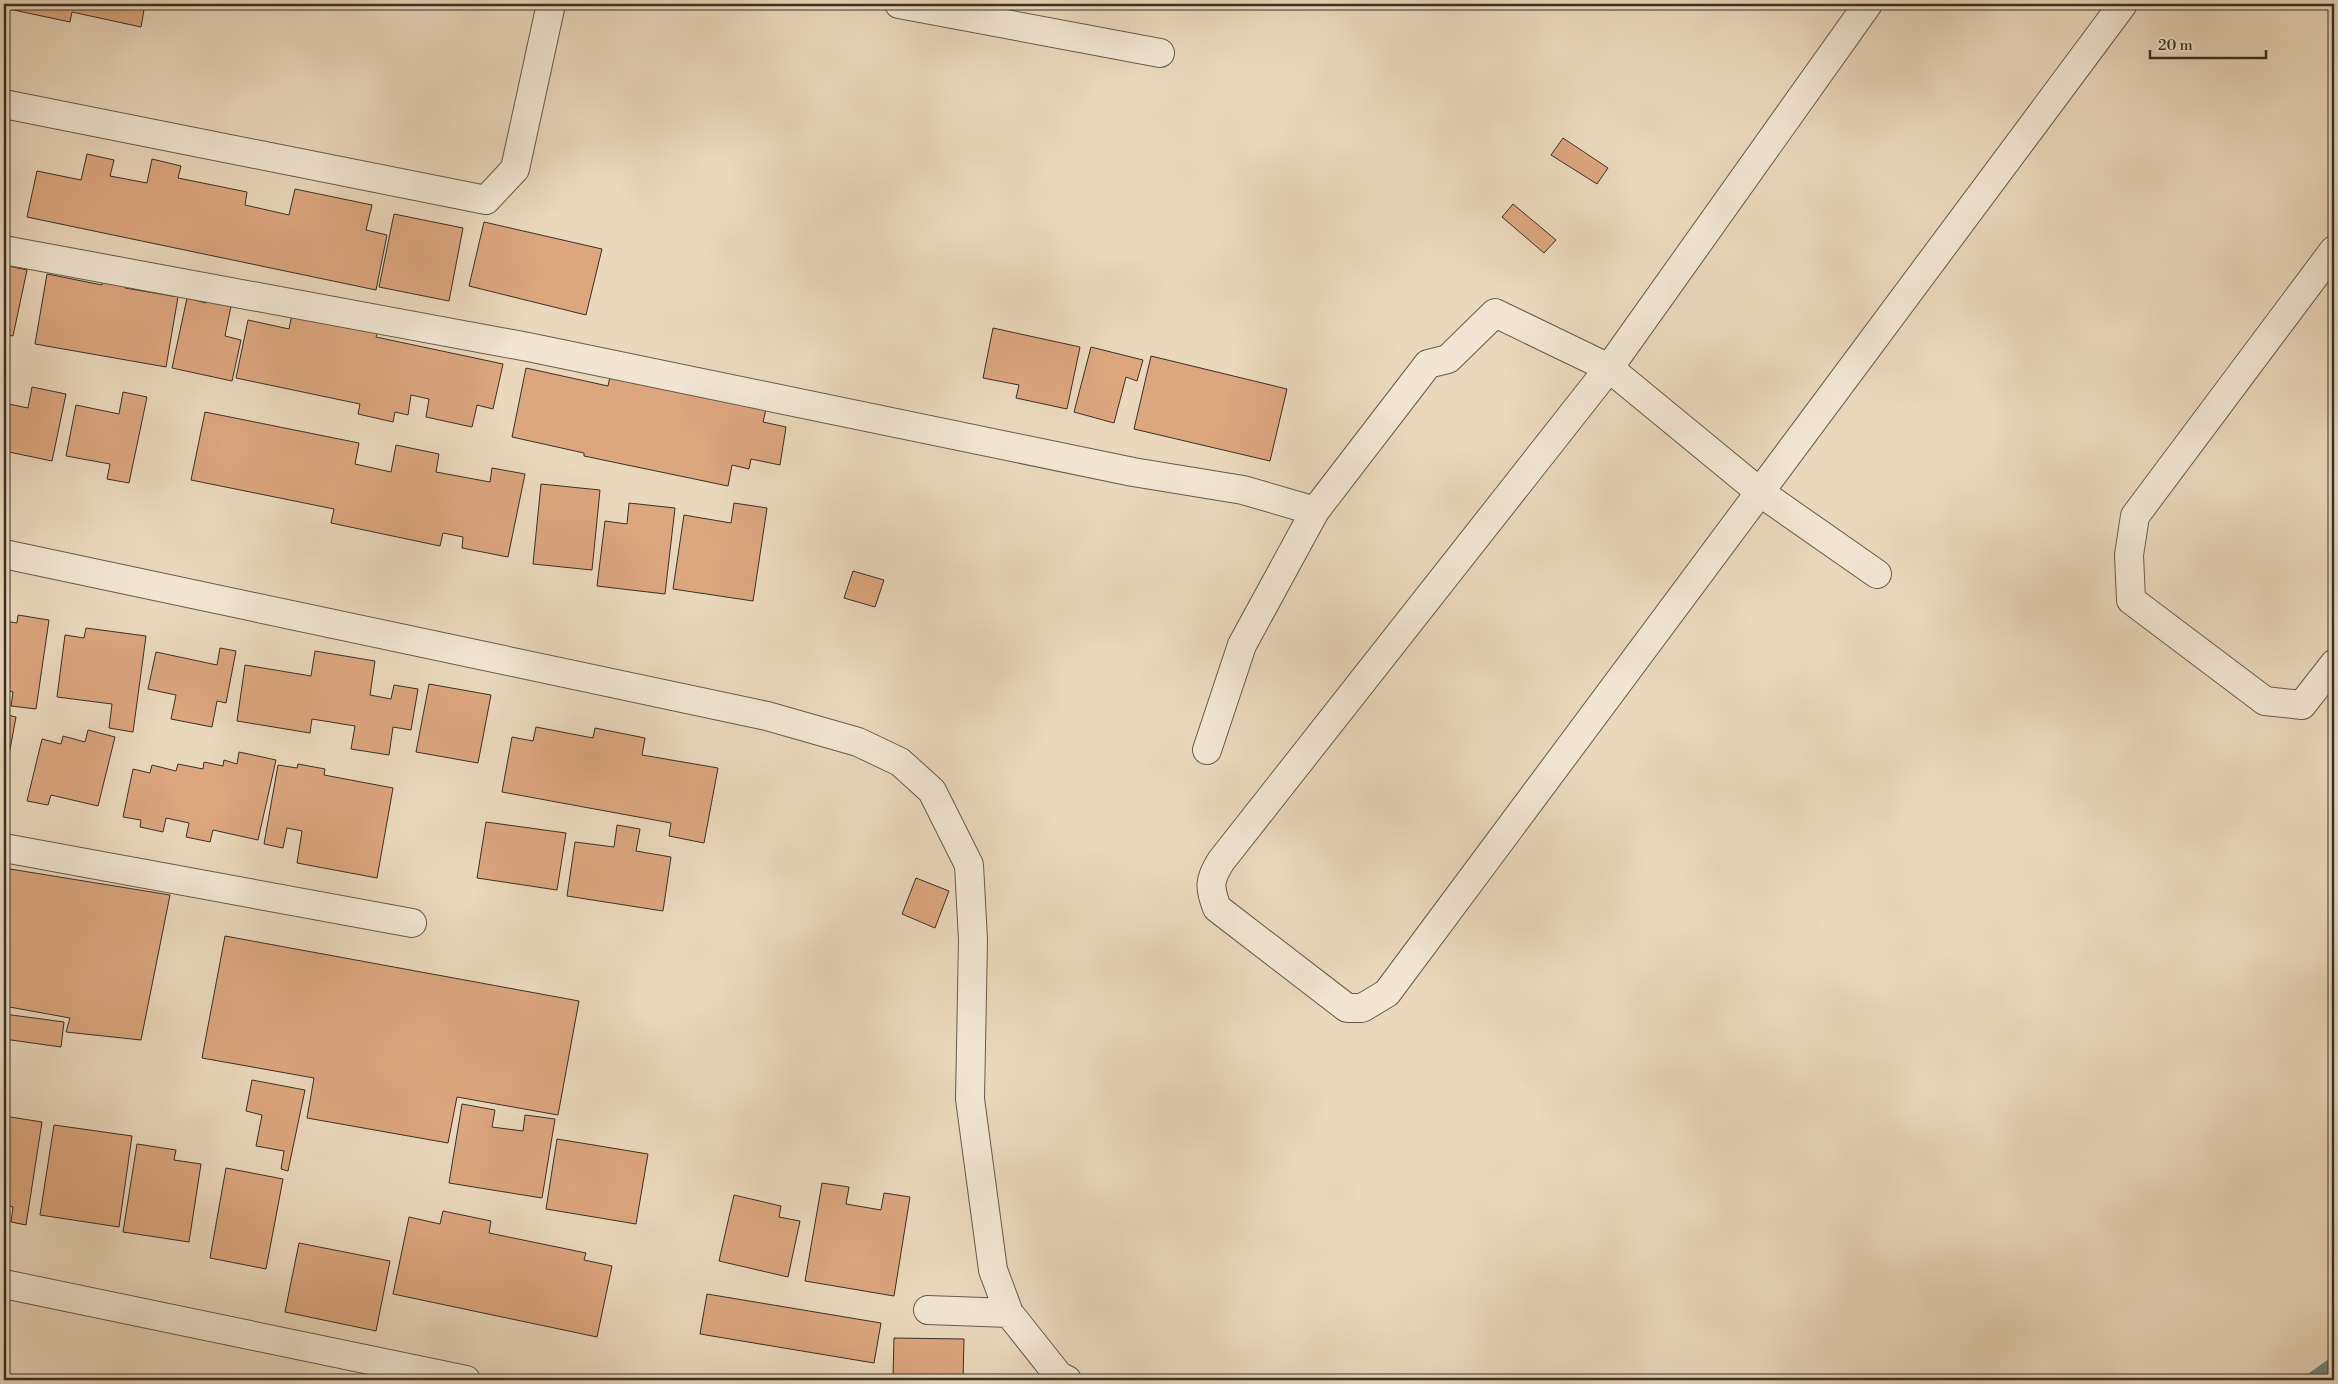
<svg xmlns="http://www.w3.org/2000/svg" width="2338" height="1384" font-family="'Libre Bodoni',serif">
<style>
.lines{fill:none;stroke-linecap:round;stroke-linejoin:round}
.stream{stroke:#728379;stroke-width:11}
.building{fill:#dca67f;stroke:#393026}
.minor-casing{stroke:#665a4c;stroke-width:30}
.minor{stroke:#f2e6d3;stroke-width:28}
</style>
<rect width="100%" height="100%" fill="#ebd8bc"/>
<filter id="stains"><feTurbulence type="fractalNoise" baseFrequency=".004" numOctaves="4"/><feColorMatrix values="0 0 0 0 .2 0 0 0 0 .09 0 0 0 0 .02 0 0 0 .5 -.17"/></filter>
<radialGradient id="worn" r=".72"><stop offset=".6" stop-color="#630" stop-opacity="0"/><stop offset="1" stop-color="#630" stop-opacity=".3"/></radialGradient>
<g class="lines">
<path class="stream" d="M2309,1380l25,-18"/>
</g>
<path class="building" d="M4,4h141l-4,23 -69,-15 -2,10 -66,-14z
M1563,138l45,30 -11,16 -46,-29z
M87,154l27,6 -4,16 37,7 5,-24 29,7 -3,12 69,14 -2,13 44,10 6,-26 77,16 -6,25 21,5 -11,55 -349,-73 10,-46 44,9z
M1513,204l43,36 -12,13 -42,-36z
M394,214l69,14 -14,73 -70,-14z
M484,222l118,27 -16,66 -117,-29z
M4,265l23,5 -14,66 -9,-2z
M47,274l55,11 1,-9 24,3 -2,9 53,9 -12,70 -131,-23z
M207,296l25,5 -7,35 16,4 -9,41 -60,-13 15,-70 19,5z
M292,314l86,18 -2,5 127,27 -10,45 -16,-4 -5,22 -46,-10 3,-18 -18,-4 -3,20 -13,-3 -2,10 -35,-8 2,-10 -124,-26 12,-58 41,9z
M993,328l87,19 -13,62 -51,-11 3,-13 -36,-7z
M1091,347l52,13 -6,21 -11,-4 -12,46 -40,-11z
M1151,356l136,33 -17,72 -136,-32z
M526,368l82,18 3,-14 156,33 -4,17 23,5 -6,38 -29,-6 -2,10 -17,-4 -4,21 -144,-30v-3l-72,-16z
M32,387l34,7 -14,67 -48,-10v-48l24,5z
M123,392l24,5 -18,86 -22,-4 3,-15 -44,-8 10,-51 43,9z
M205,412l154,31 -4,21 36,8 5,-27 43,9 -3,18 54,10 2,-14 33,6 -17,83 -46,-9 1,-11 -20,-4 -3,13 -109,-23 3,-14 -143,-29z
M541,484l59,6 -8,80 -59,-6z
M629,503l46,5 -10,86 -68,-8 8,-65 22,3z
M734,503l33,5 -14,93 -80,-12 11,-74 47,8z
M853,571l31,9 -9,27 -31,-9z
M18,615l31,5 -13,89 -25,-3 2,-14 -9,-2v-69l13,2z
M86,628l60,8 -13,96 -24,-4 3,-24 -55,-7 8,-62 19,3z
M220,648l16,3 -10,52 -9,-2 -5,26 -41,-8 5,-24 -28,-6 8,-37 61,13z
M315,651l60,10 -5,34 21,4 3,-14 24,4 -7,41 -18,-3 -4,28 -38,-6 4,-23 -43,-7 -2,14 -73,-12 8,-56 66,11z
M429,684l62,11 -13,68 -62,-11z
M4,714l12,3 -12,65z
M536,727l57,11 2,-10 50,10 -3,17 76,13 -14,75 -35,-7 2,-13 -169,-31 10,-55 21,4z
M88,730l27,7 -17,69 -47,-11 -3,10 -21,-4 15,-62 19,5 2,-8 22,6z
M239,752l37,8 -18,80 -45,-10 -3,12 -24,-5 3,-14 -23,-5 -3,14 -23,-5 1,-7 -18,-3 10,-48 17,4 2,-8 24,6 2,-7 25,5 1,-7 19,4 1,-6 13,4z
M298,764l27,5 -1,6 69,13 -16,90 -80,-15 5,-32 -15,-3 -4,20 -19,-4 14,-79 19,3z
M486,822l80,11 -9,57 -80,-12z
M617,825l23,4 -4,22 35,6 -8,54 -96,-15 8,-54 39,5z
M4,868l166,27 -29,145 -75,-8 4,-14 -66,-12z
M916,878l33,13 -14,37 -33,-14z
M225,936l354,65 -21,114 -101,-18 -9,46 -141,-25 7,-40 -112,-20z
M4,1014l60,8 -3,25 -57,-8z
M252,1080l53,10 -17,81 -7,-2 3,-18 -28,-5 6,-31 -16,-4z
M462,1104l33,6 -3,17 31,4 2,-16 30,4 -13,79 -93,-15z
M4,1116l38,6 -16,103 -15,-3 2,-15 -9,-2z
M54,1125l78,11 -13,91 -79,-12z
M557,1139l91,15 -12,70 -90,-15z
M137,1144l39,6 -2,10 27,4 -12,78 -66,-10z
M226,1168l57,11 -17,90 -56,-11z
M822,1183l27,4 -3,17 35,6 3,-17 26,4 -16,99 -89,-15z
M734,1195l47,11 -2,11 21,4 -12,56 -69,-16z
M443,1211l48,10 -2,12 97,20 -2,7 28,6 -15,71 -204,-43 16,-77 31,7z
M299,1243l91,18 -14,70 -91,-19z
M707,1294l174,29 -7,40 -174,-29z
M894,1338l70,1 -1,41h-91l1,-4 20,1z"/>
<g class="lines">
<g class="minor-casing">
<path id="minor" d="M899,4l261,49
M1868,4l-259,364 -388,493c-12,19 -12,26 -4,47l130,100h15l25,-15 736,-989
M4,104l482,96 29,-31 36,-165
M4,250l524,97 605,125 110,18 72,21
M2334,250l-199,266 -6,39 2,45 134,101 37,4 32,-41
M4,554l763,162 91,26 42,20 32,29 37,74 4,75 -3,159 23,171 16,43 50,63 8,4
M1207,750l35,-105 73,-134 113,-147 20,-5 47,-46 114,55 152,125 116,81
M4,848l408,75
M4,1284l462,96
M928,1310l81,3"/>
</g>
<use href="#minor" class="minor"/>
</g>
<rect width="2338" height="1384" fill="none" stroke="#ebd8bc" stroke-width="20"/>
<rect x="5" y="5" width="2328" height="1374" fill="none" stroke="#393026" stroke-width="2.5"/>
<rect x="10" y="10" width="2318" height="1364" fill="none" stroke="#393026"/>
<path d="M2150 50v8h116v-8" fill="none" stroke="#393026" stroke-width="2.5"/>
<text x="2158" y="50" font-size="15" fill="#393026" stroke="#f2e6d3" stroke-width="4" paint-order="stroke">20 m</text>
<rect width="100%" height="100%" filter="url(#stains)"/>
<rect width="100%" height="100%" fill="url(#worn)"/>
</svg>
